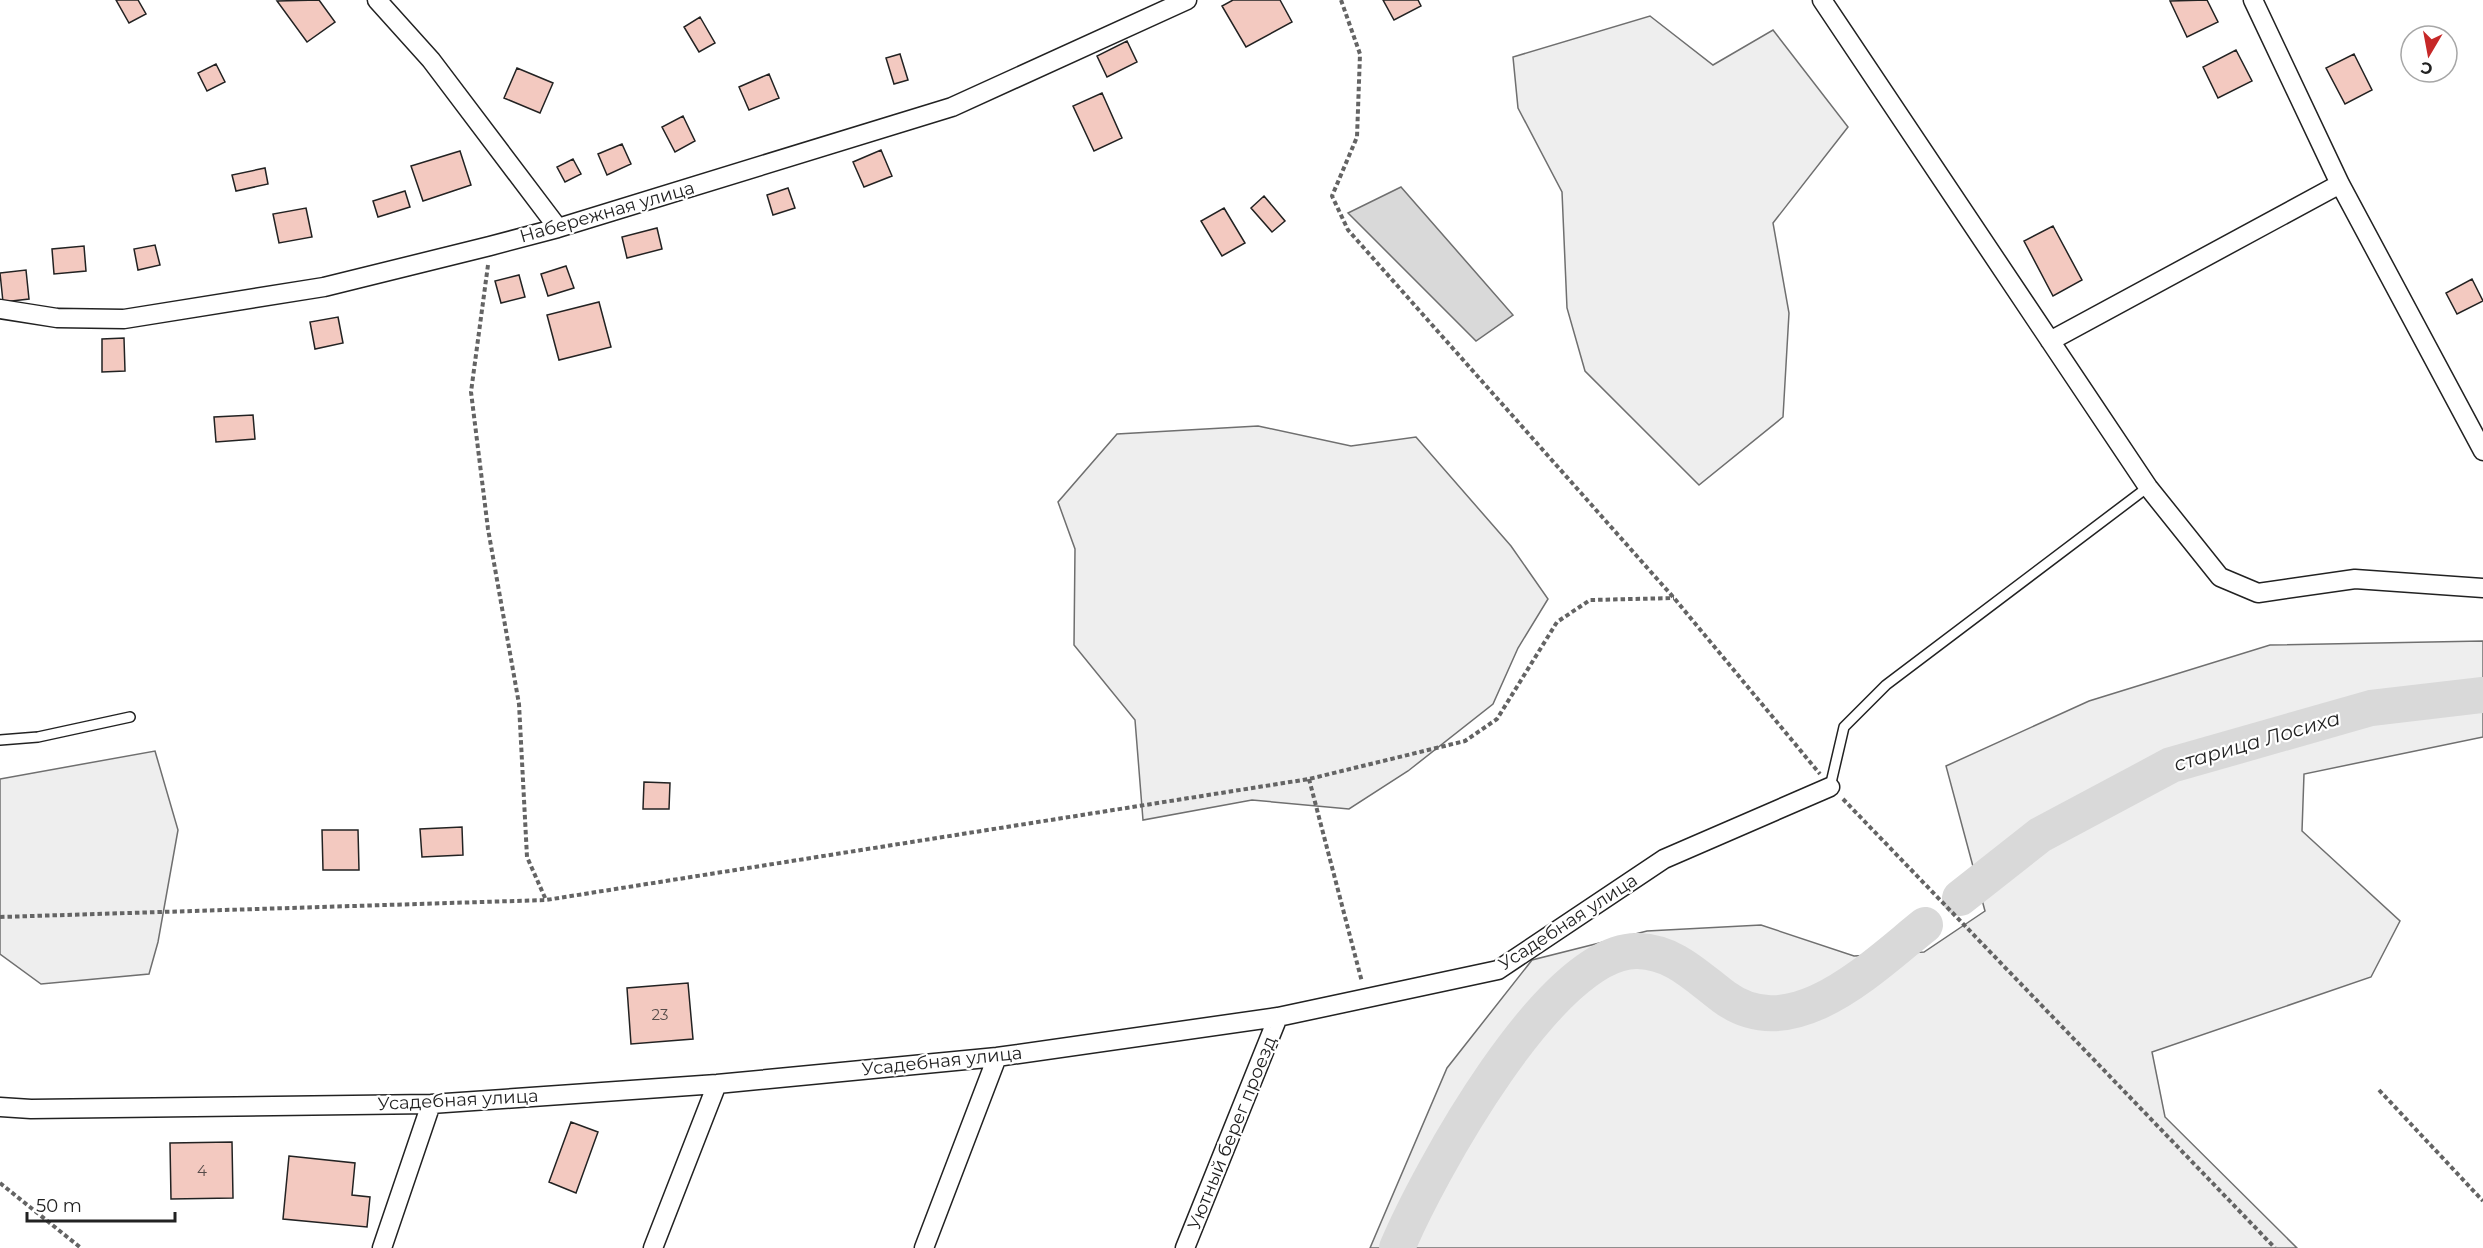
<svg xmlns="http://www.w3.org/2000/svg" width="2483" height="1248" font-family="Montserrat,sans-serif">
<style>
.green{fill:#eee;stroke:#6f6f6f;stroke-width:1.5}
.water{fill:#d9d9d9;stroke:#6f6f6f;stroke-width:1.5}
.lines{fill:none;stroke-linecap:round;stroke-linejoin:round}
.river{stroke:#d9d9d9;stroke-width:36}
.building{fill:#f3c9c0;stroke:#222;stroke-width:1.5}
.lane-casing{stroke:#222;stroke-width:12}
.street-casing{stroke:#222;stroke-width:21}
.path{stroke:#646464;stroke-width:4;stroke-dasharray:4.5 3;stroke-linecap:butt}
.lane{stroke:#fff;stroke-width:9}
.street{stroke:#fff;stroke-width:18}
.labels{text-anchor:middle;dominant-baseline:central;stroke-width:4.5;stroke-linejoin:round;paint-order:stroke}
.number-label{font-size:15px;fill:#564c4a}
.street-label{font-size:18px;fill:#222;stroke:#fff}
.water-label{font-size:20px;font-style:italic;fill:#222;stroke:#fff}
</style>
<rect width="100%" height="100%" fill="#fff"/>
<path class="green" d="M1650,16l63,49 60,-35 75,97 -75,96 16,90 -6,104 -84,68 -114,-114 -18,-63 -5,-116 -44,-84 -5,-51z
M1258,426l93,20 65,-9 95,109 37,53 -30,49 -25,56 -85,67 -59,38 -97,-9 -109,20 -8,-100 -61,-75 1,-96 -17,-47 59,-68z
M2483,641v96l-179,37 -2,57 98,90 -29,56 -219,75 13,65 132,131h-927l77,-180 85,-108 115,-29 114,-6 93,31 70,-4 61,-41 -39,-145 143,-65 181,-56z
M155,751l23,79 -20,112 -9,32 -108,10 -41,-30v-175z"/>
<path class="water" d="M1401,187l112,128 -37,26 -128,-128z"/>
<g class="lines">
<path class="river" d="M1960,898l80,-63 131,-70 200,-57 112,-13
M1397,1248c30,-72 154,-300 241,-297 36,1 58,25 86,46 69,51 149,-31 201,-72"/>
</g>
<path class="building" d="M116,0h22l8,14 -17,9z
M319,0l16,22 -28,20 -30,-41z
M1233,0h47l12,22 -46,25 -24,-41z
M1383,0h35l3,6 -27,14z
M2207,0l11,22 -31,15 -17,-36z
M700,17l15,26 -16,9 -15,-25z
M1127,41l10,21 -30,15 -10,-21z
M2236,50l16,31 -34,17 -15,-31z
M900,54l8,26 -14,4 -8,-26z
M2354,54l18,36 -27,14 -19,-36z
M216,64l9,18 -18,9 -9,-18z
M517,68l36,15 -13,30 -36,-15z
M769,74l10,24 -30,12 -10,-23z
M1102,93l20,45 -28,13 -21,-45z
M683,116l12,25 -20,11 -13,-25z
M622,144l9,20 -24,11 -9,-21z
M881,150l11,26 -28,11 -11,-25z
M460,151l11,34 -48,16 -12,-35z
M573,159l8,15 -16,8 -8,-15z
M265,168l3,16 -32,7 -4,-16z
M788,188l7,20 -22,7 -6,-20z
M405,191l5,16 -32,10 -5,-16z
M1264,196l21,25 -13,11 -21,-24z
M306,208l6,29 -33,6 -6,-29z
M1224,208l21,35 -23,13 -21,-35z
M2053,226l29,54 -29,16 -29,-55z
M657,228l5,21 -35,9 -5,-21z
M155,245l5,20 -22,5 -4,-21z
M84,246l2,25 -32,3 -2,-25z
M566,266l8,22 -26,8 -7,-22z
M26,270l3,29 -26,3 -3,-29z
M519,275l6,22 -24,6 -6,-22z
M2472,279l11,22 -26,13 -11,-21z
M599,302l12,45 -52,13 -12,-45z
M338,317l5,26 -28,6 -5,-27z
M124,338l1,33 -23,1v-33z
M253,415l2,24 -39,3 -2,-25z
M644,782l26,1 -1,26h-26z
M462,827l1,28 -41,2 -2,-28z
M322,830h36l1,40h-36z
M688,983l5,56 -62,5 -4,-56z
M571,1122l27,10 -22,61 -27,-11z
M232,1142l1,56 -62,1 -1,-56z
M289,1156l66,7 -3,32 18,2 -3,30 -84,-8z"/>
<g class="lines">
<g class="lane-casing">
<path id="lane" d="M0,740l38,-3 92,-20
M1830,787l14,-60 42,-42 262,-198"/>
</g>
<g class="street-casing">
<path id="street" d="M377,0l54,60 127,168
M1822,0l326,487 72,90 38,16 97,-14 128,9
M2253,0l87,184 143,267
M0,309l57,9 67,1 200,-32 166,-41 68,-18 394,-121 235,-107
M2050,341l290,-157
M0,1107l31,2 400,-5 286,-20 280,-27 281,-40 220,-47 166,-111 166,-72
M382,1248l49,-144
M653,1248l64,-164
M924,1248l73,-191
M1185,1248l93,-231"/>
</g>
<path class="path" d="M1341,0l19,54 -3,83 -25,59 16,34 326,368 146,176
M488,265l-17,127 17,137 31,175 8,153 19,43
M1309,779l53,203
M1843,799l432,449
M0,917l546,-17 763,-121 156,-38 32,-22 60,-97 33,-22 84,-2
M2379,1090l104,111
M0,1183l81,65"/>
<use href="#lane" class="lane"/>
<use href="#street" class="street"/>
</g>
<g class="labels">
<g class="number-label">
<text x="660" y="1014">23</text>
<text x="202" y="1170">4</text>
</g>
<g class="street-label">
<text transform="translate(607 212) rotate(-16)">Набережная улица</text>
<text transform="translate(1568 922) rotate(-33)">Усадебная улица</text>
<text transform="translate(942 1061) rotate(-6)">Усадебная улица</text>
<text transform="translate(458 1100) rotate(-3)">Усадебная улица</text>
<text transform="translate(1232 1133) rotate(-68)">Уютный берег проезд</text>
</g>
<g class="water-label">
<text transform="translate(2257 741) rotate(-16)">старица Лосиха</text>
</g>
</g>
<g transform="translate(2429 54) rotate(190)"><circle r="28" fill="#ffffff" stroke="#a7a7a7" stroke-width="1.5"/>
<path d="M0-4.5L10 22L0 15L-10 22Z" fill="#c62828"/>
<text y="-9" font-size="16" font-weight="bold" text-anchor="middle" fill="#222222">С</text>
</g>
<path d="M27 1212v9h148v-9" fill="none" stroke="#222222" stroke-width="3"/>
<text x="36" y="1212" font-size="18" fill="#222222" stroke="#ffffff" stroke-width="4.5" paint-order="stroke">50 m</text>
</svg>
